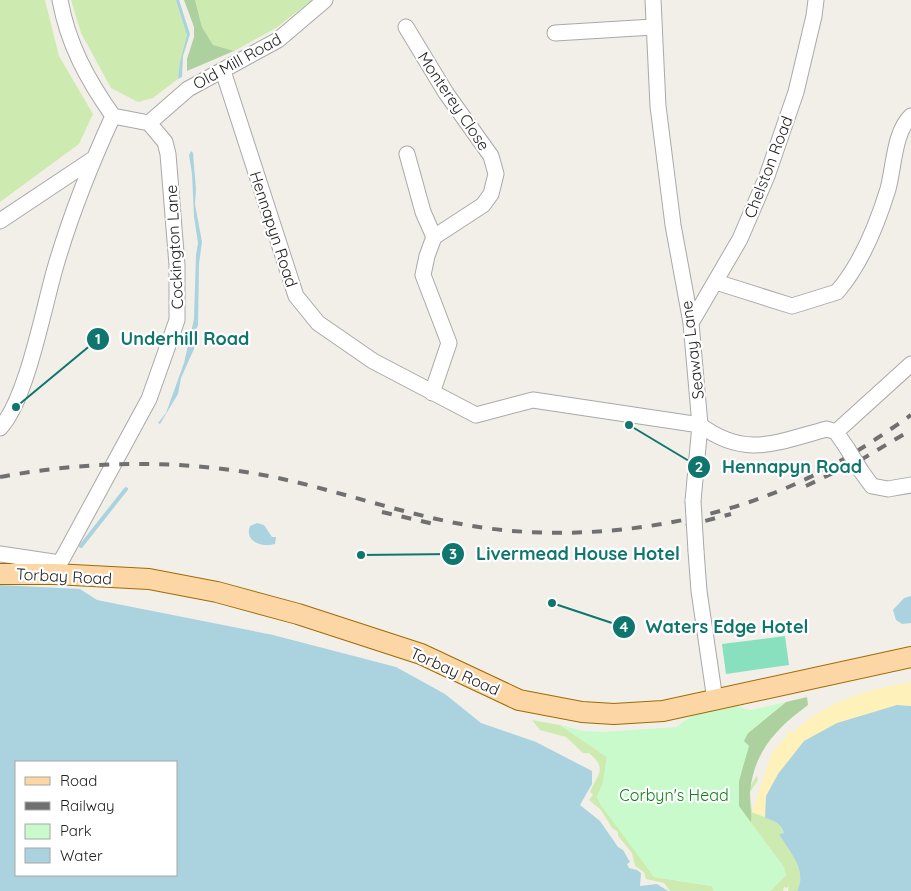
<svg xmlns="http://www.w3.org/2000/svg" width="911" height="891" font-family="Quicksand,sans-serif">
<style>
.grass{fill:#cdebb0}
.forest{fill:#add19e}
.sand{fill:#fff1ba}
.park{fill:#c8facc}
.pitch{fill:#88e0be}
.water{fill:#aad3df;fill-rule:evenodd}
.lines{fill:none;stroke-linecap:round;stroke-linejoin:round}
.stream{stroke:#aad3df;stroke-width:4}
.minor-casing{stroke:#a9a9a9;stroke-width:17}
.major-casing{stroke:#a06b00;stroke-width:22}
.minor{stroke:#fff;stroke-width:15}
.major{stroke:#fcd6a4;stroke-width:20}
.rail{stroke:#707070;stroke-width:4;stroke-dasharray:10 10;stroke-linecap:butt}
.minor-bridge-casing{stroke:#a9a9a9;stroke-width:17;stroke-linecap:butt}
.minor-bridge{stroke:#fff;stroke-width:15}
.labels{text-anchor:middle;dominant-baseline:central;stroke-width:4.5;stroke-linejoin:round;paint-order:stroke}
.street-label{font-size:16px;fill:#222;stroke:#fff}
.park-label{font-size:16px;fill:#0c8416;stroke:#fff}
.leader{fill:none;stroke:#0f766e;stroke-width:2}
.callout-dot{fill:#0f766e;stroke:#fff;stroke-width:2}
.mark-label{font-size:15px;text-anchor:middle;font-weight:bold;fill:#fff}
.callout-label{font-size:18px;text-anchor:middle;font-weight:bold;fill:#0f766e;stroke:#fff;stroke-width:4.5;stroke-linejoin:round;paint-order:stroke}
</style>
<rect width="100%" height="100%" fill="#f2efe9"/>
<path class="grass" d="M0,0h45l14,56 34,58 -14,30 -79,58z
M71,0h105l7,16 4,19 -9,44 -25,19 -15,4 -27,-14 -30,-55z
M195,0h117l-36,28 -42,23 -21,-5 -11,-19z
M532,720l28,5 47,32 -4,26 -6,14 57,80 58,9 2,5h-44l-6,-8 -18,-4 -2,-7 -9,-6 -3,-13 -14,-17v-4l-6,-4 -11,-18 -12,-10 4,-5 -3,-3c9,-20 17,-23 -1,-39h-6l-17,-16 -26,-7z
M757,775l1,5 -8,12 2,20c12,5 27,7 32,21l-5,1c11,18 30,37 18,57h-9l1,-5 -2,2 -3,-1 -1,4h-13l16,-16 -47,-69z"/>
<path class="forest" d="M184,0h11l7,27 11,18 21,6 -47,20v-12l7,-22v-10z
M807,697l1,8c-31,23 -54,46 -58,87 -1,10 2,20 1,30l-37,-20 -6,-48 40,-21 38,-31z"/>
<path class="sand" d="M911,682v106l-141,31 -18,-7 20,-59 18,-22 2,2c34,-31 74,-44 119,-51z"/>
<path class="park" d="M715,700l36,10 35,-8 -38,31 -4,8 5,5 -10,35v25l45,61 2,8 -16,16h-56l-2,-5 -58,-9 -54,-73 -3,-7 6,-14 4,-26 -47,-32 23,6 20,1 73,-5z"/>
<path class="pitch" d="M785,636l4,29 -63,9 -4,-30z"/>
<path class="water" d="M176,0h3l11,34 -7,22 -1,21 -4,2 2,-17 7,-27z
M191,151l2,2 3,36 -1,15 7,38 -3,22 -1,61 -4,11v13l-13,29 -3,16 -18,30 -2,-1 8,-10 18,-50 10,-44 2,-64 2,-12 -4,-26 -2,-43 -3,-19z
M257,523l7,2 8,12h4l-1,7c-13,4 -31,-3 -25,-18z
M0,585l80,4 17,11 176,35 123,32 49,27 36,29 55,19 56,29v13l-12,21 20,16 18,26 5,3 7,12 -3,2 2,4 8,2 4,3 -1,13 17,-2 11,7h-668zM16,762h160v113h-160z
M911,596v27l-9,1 -6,-4 -3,-10 11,-12z
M897,705l14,1v185h-114c11,-21 -7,-38 -18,-57l5,-1c-3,-9 -10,-13 -19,-15l1,-22 12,-22 26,-33 33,-18z"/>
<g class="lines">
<path class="stream" d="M81,546l45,-57"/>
<g class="minor-casing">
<path id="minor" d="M653,0l5,106 15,119 18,98 9,102 -7,76
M406,27l40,66 45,63 5,18 -5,20 -8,11 -49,32 -7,19 -4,19 26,68 -17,50
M555,33l98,-6
M223,71l73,225 22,27 55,38 103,54 57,-15 167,25c46,34 77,17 127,4l9,3 11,16
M149,123l39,-34 90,-49 47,-40
M407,154l16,58 11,25
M0,221l93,-62
M716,282l76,24 45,-14c25,-29 40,-67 51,-103 6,-22 6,-57 23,-73
M691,323l49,-84 27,-63 29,-84 18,-76 2,-16
M0,428c27,-28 44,-123 56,-163 15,-51 35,-101 57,-149
M836,432l75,-68
M861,471l11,15 16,3 23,-4
M696,551l3,40 16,109
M0,554l60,9
M54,574l95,-175 28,-79v-55l-9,-111 -3,-12 -16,-19 -36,-7c-26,-37 -45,-72 -53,-116"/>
</g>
<g class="major-casing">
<path id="major" d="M0,574h54l95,5 68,13 81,22 123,40 98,46 63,12 32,2 49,-3 248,-54"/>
</g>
<use href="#minor" class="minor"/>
<use href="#major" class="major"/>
<path class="rail" d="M0,477c92,-17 187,-18 278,1 65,14 128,37 194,48 110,18 242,0 342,-51 34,-17 66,-38 97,-60
M806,486l58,-28 47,-28
M382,512l56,13
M686,526l45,-12"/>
<g class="minor-bridge-casing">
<path id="minor-bridge" d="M847,448l14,23
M693,501l3,50"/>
</g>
<use href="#minor-bridge" class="minor-bridge"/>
</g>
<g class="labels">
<g class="street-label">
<text transform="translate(237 61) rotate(-29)">Old Mill Road</text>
<text transform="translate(454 101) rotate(56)">Monterey Close</text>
<text transform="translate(768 167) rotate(-69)">Chelston Road</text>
<text transform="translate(274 229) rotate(72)">Hennapyn Road</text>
<text transform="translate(174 247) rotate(-93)">Cockington Lane</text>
<text transform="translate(692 350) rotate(-97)">Seaway Lane</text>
<text transform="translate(64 576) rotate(3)">Torbay Road</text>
<text transform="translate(455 671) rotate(24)">Torbay Road</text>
</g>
<g class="park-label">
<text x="674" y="795">Corbyn's Head</text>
</g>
</g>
<path class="leader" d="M16 407L98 339M629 425L699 467M361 555L453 554M552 603L624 627"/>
<g class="callout-dot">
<circle cx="16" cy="407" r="5"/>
<circle cx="629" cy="425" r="5"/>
<circle cx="361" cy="555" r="5"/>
<circle cx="552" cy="603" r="5"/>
<circle cx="98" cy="339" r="12"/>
<circle cx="699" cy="467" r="12"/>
<circle cx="453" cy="554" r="12"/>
<circle cx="624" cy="627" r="12"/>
</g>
<g class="mark-label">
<text x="98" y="344">1</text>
<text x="699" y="472">2</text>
<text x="453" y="559">3</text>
<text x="624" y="632">4</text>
</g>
<g class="callout-label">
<text x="185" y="345">Underhill Road</text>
<text x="792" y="473">Hennapyn Road</text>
<text x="578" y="560">Livermead House Hotel</text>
<text x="727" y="633">Waters Edge Hotel</text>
</g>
<rect x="15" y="761" width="162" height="115" fill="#ffffff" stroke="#a7a7a7"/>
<rect x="25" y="777" width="25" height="8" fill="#fcd6a4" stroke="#a7a7a7"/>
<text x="60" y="786" font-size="15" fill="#222222">Road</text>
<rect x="25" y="802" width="25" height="8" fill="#707070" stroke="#a7a7a7"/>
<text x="60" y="811" font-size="15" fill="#222222">Railway</text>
<rect x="25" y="824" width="25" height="15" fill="#c8facc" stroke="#a7a7a7"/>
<text x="60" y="836" font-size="15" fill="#222222">Park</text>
<rect x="25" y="848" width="25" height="15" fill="#aad3df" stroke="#a7a7a7"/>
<text x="60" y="861" font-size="15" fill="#222222">Water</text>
</svg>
